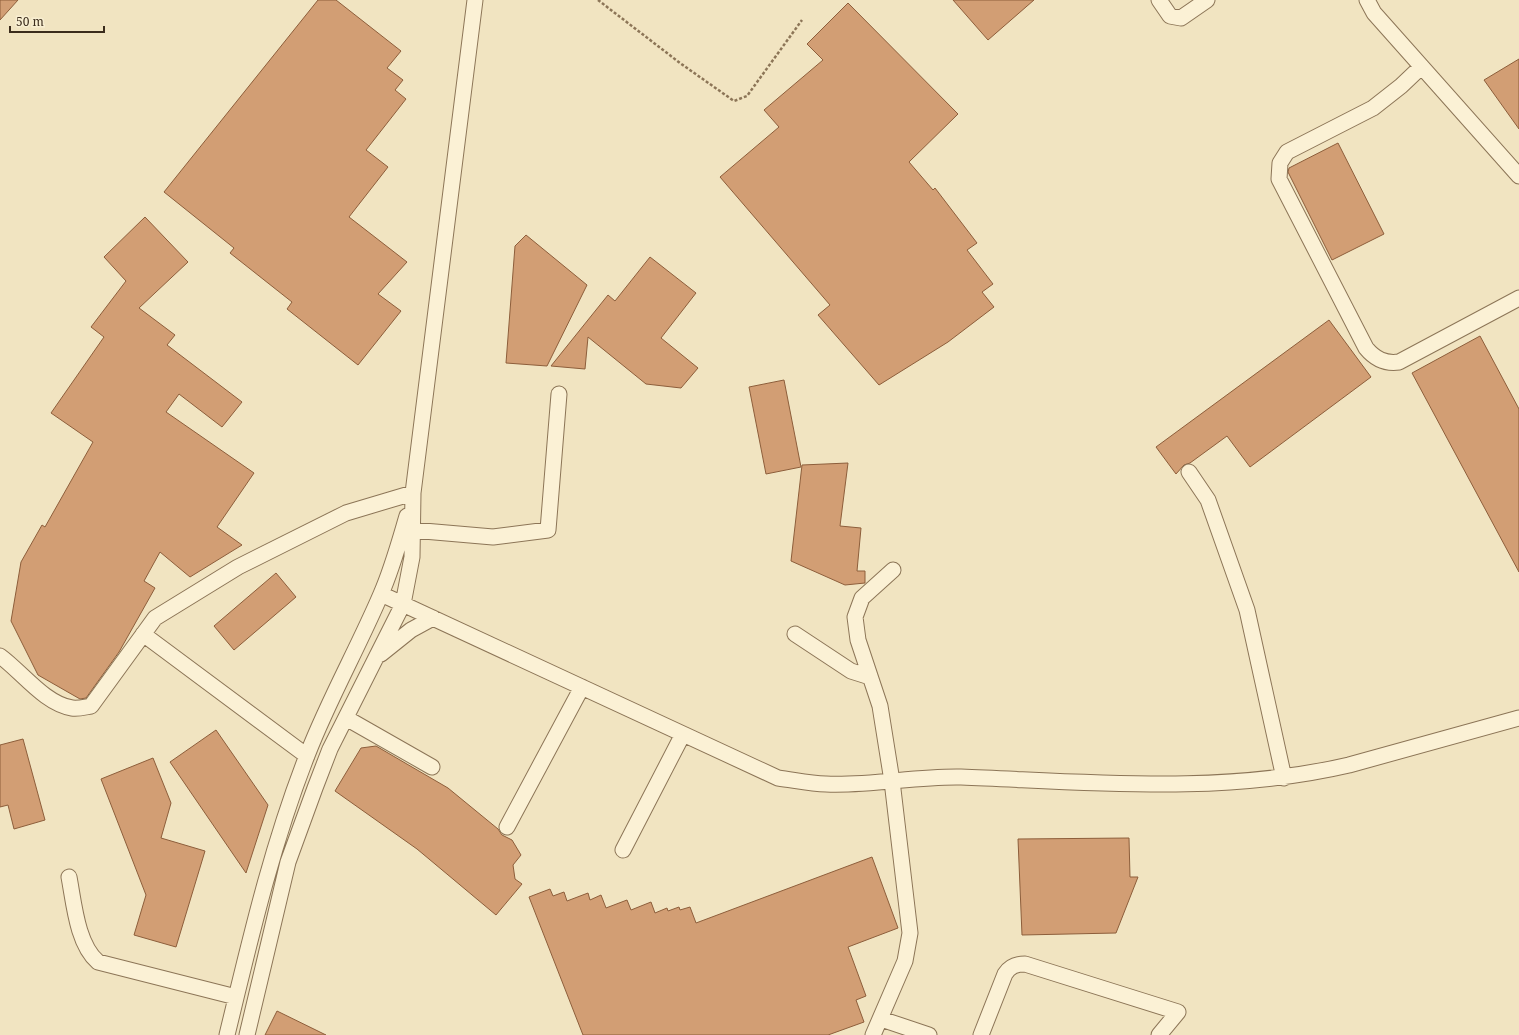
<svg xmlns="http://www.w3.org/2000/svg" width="1519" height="1035" font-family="'Noto Serif',serif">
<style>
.building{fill:#d29e74;stroke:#8d5e3b}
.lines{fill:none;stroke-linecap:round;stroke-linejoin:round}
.minor-casing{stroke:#8c7557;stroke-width:17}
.path{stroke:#8c7557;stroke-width:2.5;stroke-dasharray:3 2;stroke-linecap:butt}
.minor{stroke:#fbf1d5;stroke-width:15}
</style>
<rect width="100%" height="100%" fill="#f1e4c1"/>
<path class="building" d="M0,0h18l-18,20z
M318,0h18l65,51 -14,17 16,12 -8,10 11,9 -40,51 22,17 -39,50 58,45 -29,32 23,17 -43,54 -71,-56 5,-7 -62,-49 4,-5 -70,-56z
M953,0h81l-46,40z
M848,3l110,111 -49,48 24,28 2,-2 42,55 -10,7 26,34 -11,8 12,15 -46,35 -69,43 -61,-70 12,-10 -110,-128 59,-50 -15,-17 59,-50 -16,-16z
M1519,59v70l-35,-49z
M1338,143l46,91 -52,26 -44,-88 1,-4z
M145,217l43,45 -49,46 36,27 -8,10 75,57 -20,25 -43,-33 -13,18 88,61 -37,54 25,18 -52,32 -30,-25 -16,29 11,7 -36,64 -33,46 -6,1 -42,-24 -27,-54 10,-59 21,-37 3,2 48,-85 -42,-29 53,-76 -13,-10 35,-46 -22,-24z
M526,235l61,50 -40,81 -41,-3 9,-117z
M650,257l46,36 -35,45 37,30 -17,20 -35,-4 -58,-47 -3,32 -34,-3 57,-71 7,6z
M1329,320l42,57 -121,90 -23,-31 -37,27 -6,2 -8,9 -20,-27z
M1480,336l39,73v163l-107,-199z
M784,380l17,87 -35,7 -17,-87z
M848,463l-8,63 21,2 -4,43h8v12l-20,2 -54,-24 11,-96z
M276,573l20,24 -62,53 -20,-24z
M216,730l52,75 -22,68 -76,-111z
M23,739l22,81 -31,9 -6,-24 -8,2v-62z
M376,746l72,42 50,41 4,6 10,5 9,15 -8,10 2,14 7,5 -26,31 -79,-66 -82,-58 26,-43z
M153,758l18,45 -10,35 44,13 -29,96 -42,-12 12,-40 -45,-116z
M1129,838l1,39h8l-22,56 -94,2 -4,-96z
M872,857l26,71 -50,19 18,49 -10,4 8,22 -36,13h-245l-54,-138 21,-8 3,7 11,-4 3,9 21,-8 2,7 11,-5 5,13 21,-8 4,10 20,-8 4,11 12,-5 1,3 11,-4 1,3 10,-3 6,16z
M277,1011l49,24h-61z"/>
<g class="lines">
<g class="minor-casing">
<path id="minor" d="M1159,0l11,16 11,2 26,-18
M1367,0l7,13 145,163
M1421,67l-20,19 -28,22 -86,44 -7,11 -1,16 87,169c9,11 19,16 33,14l120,-64
M1189,472l19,28 39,110 37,168
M412,530l81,7 55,-7 11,-136
M381,594l397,184c16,2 32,6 48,6 45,2 90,-8 135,-7 130,5 260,18 388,-12l170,-47
M143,634l164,122
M795,634l56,37 19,6
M381,654l30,-24 22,-12
M0,656c22,16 45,48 72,52 6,1 13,-1 19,-2l64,-88 83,-51 108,-54 67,-20
M346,718l86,49
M507,827l75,-140
M623,850l60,-116
M69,877c5,26 8,67 29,85l138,35
M881,1019l48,16
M227,1035c23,-95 45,-191 81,-282 21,-54 50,-105 73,-159 11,-25 18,-51 26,-78
M247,1035l41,-173 27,-74 15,-39 73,-145 9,-47 1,-64 62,-493
M873,1035l32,-74 5,-28 -18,-152 -12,-75 -22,-66 -3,-23 7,-19 31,-28
M981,1035l24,-61c5,-8 11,-10 20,-10l153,48 -19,23"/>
</g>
<path class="path" d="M598,0l82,63 54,38 13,-5 55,-76"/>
<use href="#minor" class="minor"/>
</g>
<path d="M10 26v6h94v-6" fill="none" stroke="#3b2c1c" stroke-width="2"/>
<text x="16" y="26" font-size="12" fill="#3b2c1c" stroke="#f8eed1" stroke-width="3" paint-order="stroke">50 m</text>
</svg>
